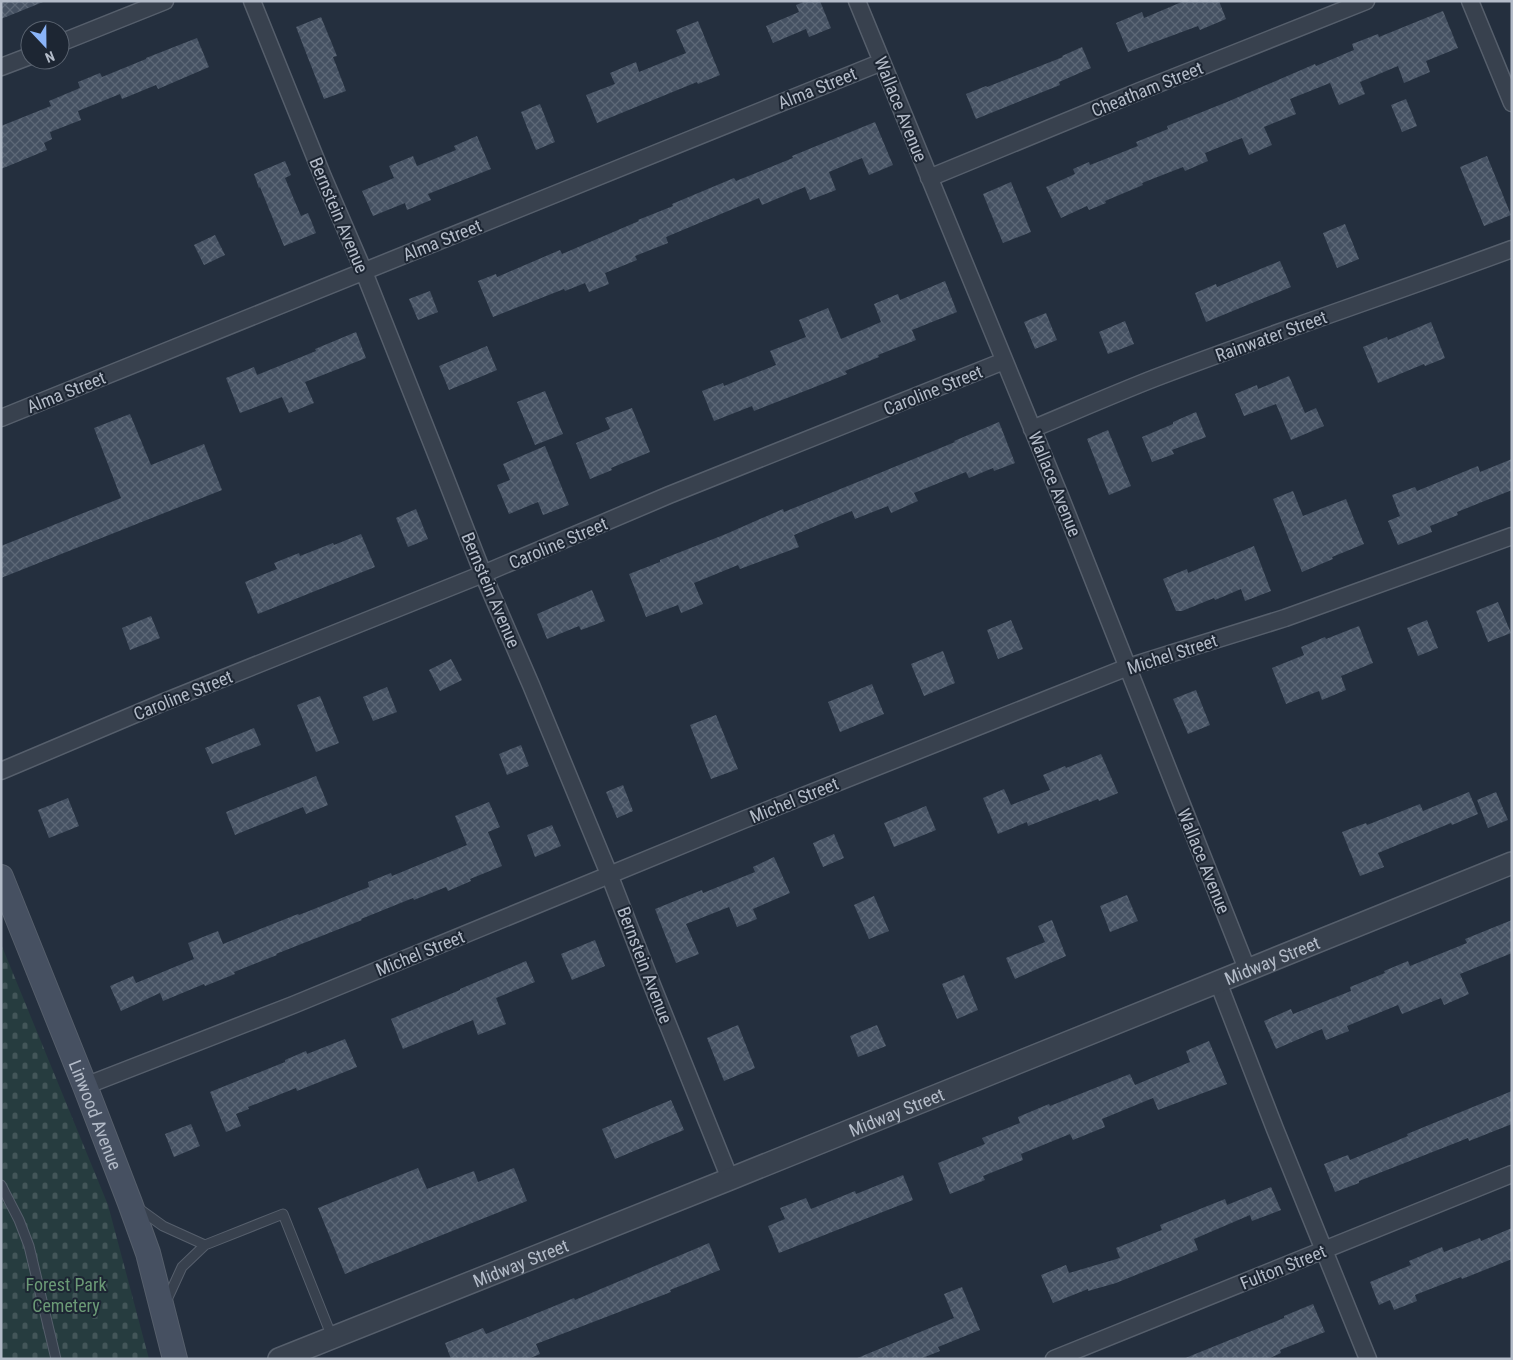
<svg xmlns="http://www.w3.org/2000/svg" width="1513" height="1360" font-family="'Roboto Condensed',sans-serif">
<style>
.cemetery{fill:url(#cemetery-stones)}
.building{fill:url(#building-cross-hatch)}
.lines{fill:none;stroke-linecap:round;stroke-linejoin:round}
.service-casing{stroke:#565f6c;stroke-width:11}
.minor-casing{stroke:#565f6c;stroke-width:19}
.tertiary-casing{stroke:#565f6c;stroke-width:24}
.secondary-casing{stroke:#565f6c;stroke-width:26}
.service{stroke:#38414e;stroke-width:9}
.minor{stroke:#38414e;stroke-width:16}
.tertiary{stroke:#38414e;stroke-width:21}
.secondary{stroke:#465061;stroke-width:24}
.labels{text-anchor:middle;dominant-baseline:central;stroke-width:4;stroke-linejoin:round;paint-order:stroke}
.street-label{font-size:18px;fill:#b4bcc9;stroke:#1d2633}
.park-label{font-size:18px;fill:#6b9a76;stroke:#1d2633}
</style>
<defs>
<pattern id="cemetery-stones" width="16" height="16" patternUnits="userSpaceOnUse" patternTransform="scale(1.25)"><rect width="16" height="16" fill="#263c3f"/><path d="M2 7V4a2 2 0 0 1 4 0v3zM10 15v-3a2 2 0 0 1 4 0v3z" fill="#435659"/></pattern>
<pattern id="building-cross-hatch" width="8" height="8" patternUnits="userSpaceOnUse" patternTransform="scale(1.25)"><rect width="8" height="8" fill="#455162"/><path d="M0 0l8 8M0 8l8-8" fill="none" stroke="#5d6877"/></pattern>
</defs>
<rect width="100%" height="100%" fill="#242f3e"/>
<path class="cemetery" d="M1,944l107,261 41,154h-148z"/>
<path class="building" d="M1,1h42v1l-42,17z
M806,1h14l11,27 -22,9 -3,-8 -33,14 -7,-17 33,-14 -3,-7z
M1184,1h35l7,18 -26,11 -2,-4 -70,26 -12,-29 26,-11 2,6z
M1443,11l15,37 -32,13 4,11 -26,11 -6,-17 -38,16 5,12 -26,11 -9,-22 -40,16 6,15 -32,13 8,18 -23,10 -7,-17 -37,15 3,8 -23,10 -2,-4 -41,16 1,2 -38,16 1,2 -17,7 -2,-4 -26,12 -15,-31 29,-13 -2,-5 16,-7 1,3 48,-19 -2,-4 32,-13 -1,-3 60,-24 88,-38 1,2 38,-16 -2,-6 26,-10 1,3z
M321,17l16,39 -4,1 13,34 -22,8 -28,-72z
M698,21l22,54 -22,9 -1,-2 -100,41 -11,-28 29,-11 -5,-11 26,-11 3,10 47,-19 -10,-23z
M197,38l12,29 -51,22 -2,-4 -34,14 -2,-5 -42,17 3,9 -31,12 2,7 -8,4 3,7 -46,19v-43l50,-20 -2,-5 31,-13 -2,-6 22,-9 2,4 44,-18v-1z
M1082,47l9,21 -32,14 1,3 -84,34 -10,-25 20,-8 1,1 76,-30 -1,-1z
M1406,99l11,27 -15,6 -11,-27z
M540,104l15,38 -19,8 -15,-38z
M875,122l18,43 -24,10 -7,-17 -33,14 7,18 -26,10 -5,-13 -43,18 -3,-7 -93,39 2,6 -33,13 2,4 -32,13 4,11 -20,8 -4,-9 -20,8 -1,-2 -71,28 -15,-36 18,-7 1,3 63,-27 2,4 77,-33 -1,-1 35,-14 -1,-2 62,-26 2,3 57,-23 -1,-2z
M477,136l14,33 -63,25 3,6 -24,10 -2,-7 -32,13 -11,-25 32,-13 -5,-12 24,-10 4,10 39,-16 -2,-4z
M1487,156l24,59 -27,11 -24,-59z
M285,161l6,14 -6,3 16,38 7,-3 8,20 -32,13 -24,-59 -1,1 -5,-14z
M1011,182l20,50 -28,11 -20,-49z
M1345,224l14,35 -22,9 -14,-35z
M215,235l10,20 -21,10 -10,-20z
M1280,261l11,26 -85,35 -11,-29 21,-9 1,3z
M945,281l12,31 -45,18 4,10 -38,15 1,2 -34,14 2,3 -37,15 -56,22 -2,-5 -38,15 -12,-30 21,-8 1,3 52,-21 -6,-14 36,-14 -7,-17 29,-12 13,31 40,-17 -7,-18 24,-10 2,6z
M430,291l8,21 -20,8 -9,-21z
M1046,313l11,27 -22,9 -11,-27z
M1125,321l9,23 -26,10 -9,-22z
M1431,322l14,36 -20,8 -1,-2 -46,19 -15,-36 24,-10 1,3z
M356,332l10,26 -61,24 9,21 -25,10 -7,-16 -42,16 -14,-35 28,-11 3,8 59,-24 -1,-2z
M487,346l10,24 -48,20 -10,-24z
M1289,376l16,37 11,-5 8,18 -33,14 -15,-36 -32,12 -9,-22 22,-9 1,4z
M545,391l18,43 -28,11 -18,-43z
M632,408l18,44 -39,16 1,2 -22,9 -14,-36 34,-14 -5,-11z
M1196,412l10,25 -34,13 2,4 -22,8 -10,-25 31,-13v-2z
M130,414l21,51 53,-21 18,46 -221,88v-32l120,-48 -27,-70z
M999,422l16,41 -21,8 -1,-3 -24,10 -3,-6 -52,21 4,8 -27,12 -3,-7 -33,13 -3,-8 -58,24 5,12 -59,22 -2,-4 -44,18 9,21 -22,9 -3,-8 -32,12 -17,-43 31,-12v-2l66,-26 57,-25 1,3 81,-33 90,-37 -1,-1z
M1108,430l23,56 -22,9 -22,-56z
M545,446l24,59 -26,10 -5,-13 -29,12 -12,-29 13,-5 -7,-16z
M1512,459v31l-55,22 1,3 -28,11 2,6 -34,13 -10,-24 12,-5 -8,-21 23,-8 2,4 61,-25 2,6z
M1293,491l10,25 43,-17 18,45 -32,13 1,2 -31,13 -29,-73z
M416,509l12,30 -20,8 -12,-29z
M361,534l14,33 -117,47 -13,-32 32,-13 -3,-6 25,-10 1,3 33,-13 1,2z
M1254,546l17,45 -26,10 -4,-12 -26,11 -1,-2 -32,13h-6l-13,-32 24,-10 1,4z
M592,590l13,31 -24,9 -2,-4 -32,13 -10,-25z
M1498,602l13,31 -23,9 -12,-31z
M151,616l9,22 -30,12 -8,-22z
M1011,620l12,29 -25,10 -11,-29z
M1427,620l11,28 -20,8 -11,-28z
M1359,626l14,37 -32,13 5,14 -24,10 -3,-9 -33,13 -14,-36 32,-13 -3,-8 24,-10 1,2z
M943,651l12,32 -31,13 -13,-32z
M451,659l11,21 -22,11 -11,-21z
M872,684l12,30 -44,18 -12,-30z
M387,687l10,25 -24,9 -10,-24z
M1196,690l14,35 -22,9 -15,-35z
M320,696l19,47 -23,9 -19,-47z
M716,715l22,54 -27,10 -21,-54z
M254,728l7,17 -49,19 -7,-16z
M521,745l8,21 -22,9 -8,-21z
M1101,754l17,39 -19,8 -1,-2 -70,27 -1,-4 -29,12 -15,-36 21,-9 7,16 39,-15 -7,-15 22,-9 1,2z
M316,776l12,29 -22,9 -3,-7 -68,28 -9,-23z
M623,785l10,26 -16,7 -11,-26z
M1469,792l9,22 -26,11 -1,-2 -73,30 6,14 -24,9 -18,-44 24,-9 1,2 53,-21 3,7z
M1496,792l12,28 -20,8 -11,-28z
M68,798l11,28 -30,12 -11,-28z
M489,802l11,25 -12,5 14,34 -32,13 1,2 -23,10 -2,-4 -32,13 -1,-2 -52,21 1,1 -86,34 1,1 -43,17 1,2 -30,12 -1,-2 -41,17 -3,-8 -39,18 -11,-25 23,-10 3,7 58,-24 -6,-16 30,-12 5,13 75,-30 1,1 70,-28 -1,-5 23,-9 1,3 75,-31 -12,-29z
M926,806l10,24 -42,17 -10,-24z
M552,825l9,21 -26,11 -8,-22z
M834,834l10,24 -21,9 -10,-24z
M774,857l16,36 -37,16 4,10 -20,8 -8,-20 -43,17 13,30 -23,9 -21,-54 47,-19 1,3 52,-21 -2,-5z
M1127,895l11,26 -28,11 -10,-26z
M874,896l15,35 -20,8 -15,-34z
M1052,920l14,36 -51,23 -9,-21 39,-16 -7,-16z
M1512,920v33l-52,21 9,20 -25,11 -3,-7 -39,16 -4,-9 -51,21 2,5 -23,9 -4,-11 -46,20 -12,-28 27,-12 2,5 58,-23 -1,-4 35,-14 -1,-2 24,-10 2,5 57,-23 -2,-4z
M595,940l10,26 -33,14 -11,-26z
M526,961l9,21 -39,16 10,26 -28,11 -5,-15 -70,29 -12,-30 69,-29v-1z
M964,975l14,35 -21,9 -15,-35z
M738,1025l17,43 -31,13 -17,-43z
M877,1025l9,21 -28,11 -8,-21z
M345,1039l12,28 -60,24 -1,-3 -48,19 1,2 -13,5 5,12 -15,6 -16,-40 75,-30v-2l21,-9 1,3z
M1209,1041l18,43 -69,26 -5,-12 -51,21 3,8 -32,13 -3,-6 -49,20 2,6 -40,16 2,4 -35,14 -12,-31 47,-19 -3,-6 38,-15 -2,-6 31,-13 1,2 80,-32 5,11 55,-23 -4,-11z
M1512,1091v33l-43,17 -1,-3 -109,43v2l-24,9 -11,-28 24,-9 2,5 58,-24 -1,-2z
M671,1100l13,30 -69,29 -13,-30z
M191,1124l9,22 -26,11 -9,-23z
M418,1168l9,21 47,-18 4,11 36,-14 13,33 -182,73 -27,-66z
M903,1175l10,25 -134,53 -11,-27 17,-7 -5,-11 26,-10 5,11 44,-18 1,3z
M1271,1187l10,23 -29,11 -2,-6 -56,24 4,11 -82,33 -28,8v-2l-35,14 -12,-28 25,-10 3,8 51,-15 -4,-10 46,-18 -2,-5 65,-26 2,6z
M1512,1228v31l-50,20 -1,-2 -46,18 2,6 -23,9 -4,-10 -11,5 -9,-23 41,-17 -2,-4 33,-14 2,5 36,-14 1,3z
M709,1243l11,27 -50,20 1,2 -135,52 4,10 -12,5h-77l-6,-16 38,-15 3,6 88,-36 1,2z
M962,1287l18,43 -42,17 2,4 -20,8h-65l99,-41 -10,-24z
M1313,1304l12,28 -45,18 1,3 -13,6h-85l101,-41v-2z"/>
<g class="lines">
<g class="service-casing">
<path id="service" d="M1,1185l18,35 10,26 27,113
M138,1208l25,18 42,19
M166,1302l16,-35 23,-22 78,-31 49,123"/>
</g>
<g class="minor-casing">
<path id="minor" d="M252,1l71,176 41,95 80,202 39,100 48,111 78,189 43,111 78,194
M857,1l203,495 187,473
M1470,1l42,102
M60,43l105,-42
M1,67l29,-11
M929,178l211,-87 226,-90
M1,418l881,-356
M1032,429c41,-17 82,-35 123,-51 118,-45 238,-85 357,-129
M1,771l163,-69 319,-128 186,-79 335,-134
M1218,982l57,147 93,230
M85,1086l208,-81 450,-185 385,-153 157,-49 227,-82
M1054,1359l458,-185"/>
</g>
<g class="tertiary-casing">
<g id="tertiary">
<path id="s1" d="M279,1359l451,-180 782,-316"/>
</g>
</g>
<g class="secondary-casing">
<g id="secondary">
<path id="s2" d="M1,877l84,209 45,117 18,50 27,106"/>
</g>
</g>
<use href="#service" class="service"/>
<use href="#minor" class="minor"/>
<use href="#tertiary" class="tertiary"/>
<use href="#secondary" class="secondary"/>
</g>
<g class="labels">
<g class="street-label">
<text transform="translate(817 88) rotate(-22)">Alma Street</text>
<text transform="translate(1147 89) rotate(-22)">Cheatham Street</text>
<text transform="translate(901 109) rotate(68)">Wallace Avenue</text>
<text transform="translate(339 215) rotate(67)">Bernstein Avenue</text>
<text transform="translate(442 240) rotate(-22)">Alma Street</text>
<text transform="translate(1271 336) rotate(-20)">Rainwater Street</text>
<text transform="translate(933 390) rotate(-22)">Caroline Street</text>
<text transform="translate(66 392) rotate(-22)">Alma Street</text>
<text transform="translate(1055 484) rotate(68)">Wallace Avenue</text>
<text transform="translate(558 543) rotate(-23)">Caroline Street</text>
<text transform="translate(491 590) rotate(67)">Bernstein Avenue</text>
<text transform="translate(1172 654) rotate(-18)">Michel Street</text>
<text transform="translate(183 695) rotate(-22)">Caroline Street</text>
<text transform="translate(794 800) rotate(-22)">Michel Street</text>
<text transform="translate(1204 861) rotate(68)">Wallace Avenue</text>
<text transform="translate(420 953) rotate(-22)">Michel Street</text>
<text stroke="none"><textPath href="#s1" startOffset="1070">Midway Street</textPath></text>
<text transform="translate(645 965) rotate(69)">Bernstein Avenue</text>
<text stroke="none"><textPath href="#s1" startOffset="665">Midway Street</textPath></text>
<text stroke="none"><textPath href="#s2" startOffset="256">Linwood Avenue</textPath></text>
<text stroke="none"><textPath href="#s1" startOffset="260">Midway Street</textPath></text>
<text transform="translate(1283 1267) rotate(-22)">Fulton Street</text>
</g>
<g class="park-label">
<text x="66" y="1284">Forest Park<tspan x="66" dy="21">Cemetery</tspan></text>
</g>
</g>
<rect width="1513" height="1360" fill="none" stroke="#b4bcc9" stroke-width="5"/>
<g transform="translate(45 45) rotate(158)"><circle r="24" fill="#1d2633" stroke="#59626f"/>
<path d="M0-4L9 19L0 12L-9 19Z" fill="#8ab4f8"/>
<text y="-8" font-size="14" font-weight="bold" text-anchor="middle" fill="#b4bcc9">N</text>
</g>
</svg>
